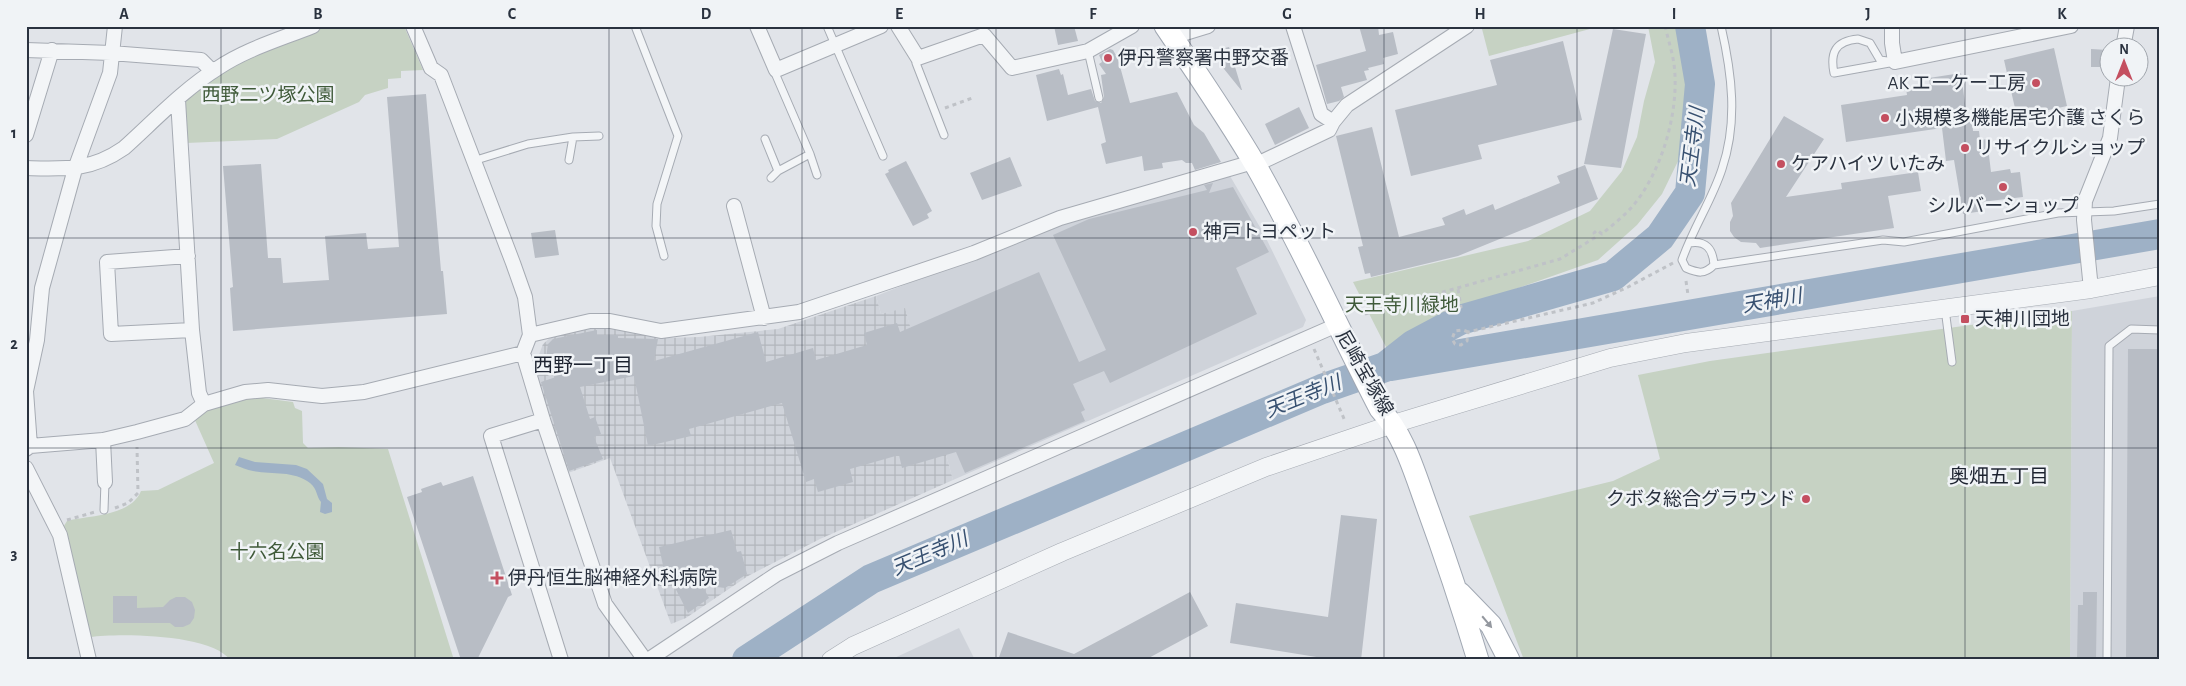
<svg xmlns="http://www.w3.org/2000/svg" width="2186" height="686" font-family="'Alegreya Sans','Noto Sans JP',sans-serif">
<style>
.built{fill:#cfd3da}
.industrial{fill:url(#industrial-grid)}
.green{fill:#c6d2c3}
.water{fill:#9eb1c6}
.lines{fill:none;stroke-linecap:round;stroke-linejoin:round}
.river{stroke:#9eb1c6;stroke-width:30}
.building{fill:#b8bdc5}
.service-casing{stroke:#a6abb3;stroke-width:9}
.minor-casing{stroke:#a6abb3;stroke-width:16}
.tertiary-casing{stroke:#a6abb3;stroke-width:19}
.primary-casing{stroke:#a1a8b3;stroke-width:23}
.path{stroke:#bfc2c7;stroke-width:3;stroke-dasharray:4 4;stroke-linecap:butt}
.service{stroke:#f3f5f7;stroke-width:7}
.minor{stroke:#f3f5f7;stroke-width:14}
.tertiary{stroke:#f3f5f7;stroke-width:18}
.primary{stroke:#fff;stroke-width:21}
.oneway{fill:#94989f}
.grid{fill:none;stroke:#2a323f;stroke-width:1;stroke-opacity:0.55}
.poi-dot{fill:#c44f60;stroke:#f0f3f6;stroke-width:2}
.labels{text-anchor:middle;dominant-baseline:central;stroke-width:5;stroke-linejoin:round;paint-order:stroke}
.poi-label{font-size:19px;fill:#2a323f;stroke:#f0f3f6;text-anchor:start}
.park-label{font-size:19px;fill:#3f5a39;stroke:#f0f3f6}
.street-label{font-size:19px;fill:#2a323f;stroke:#f0f3f6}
.water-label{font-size:20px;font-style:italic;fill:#375070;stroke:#f0f3f6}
.neighbourhood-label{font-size:20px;fill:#1d2330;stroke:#f0f3f6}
.neatline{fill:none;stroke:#2a323f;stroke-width:2}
.grid-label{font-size:16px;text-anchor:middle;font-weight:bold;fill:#2a323f}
</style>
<defs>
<pattern id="industrial-grid" width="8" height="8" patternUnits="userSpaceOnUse" patternTransform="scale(1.25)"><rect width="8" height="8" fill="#cfd3da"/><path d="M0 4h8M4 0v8" fill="none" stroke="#b2b6bc"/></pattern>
</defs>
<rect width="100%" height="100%" fill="#e1e4e9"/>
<path class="built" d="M1230,176l34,58 42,86 -3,7 -350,153 -48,-171 -24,5 -5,-18 188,-74 103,-31z
M2160,296v364h-90l2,-349z
M959,628l16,32h-85z"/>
<path class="industrial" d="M876,296l5,18 24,-6 48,172 -133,59 -72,37 -62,42 -15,6 -61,-166 -42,15 -15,-40 -19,-65 9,-24 8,-7 50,-11 65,12 33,-1 79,-8z"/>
<path class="green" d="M324,26h80l19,44 -22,1v7l-13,1v9l-23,7 -6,7 -82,37 -91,4 -3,-35 6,-12 50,-36z
M1486,26h115l-112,30 -7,-27z
M1648,26h33l6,26 5,56 -11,47 -19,39 -25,31 -39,35 -128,45 -83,44 -34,-67 175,-41 62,-30 32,-40 15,-34 7,-36 11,-39z
M2072,311l-2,349h-546l-55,-144 144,-35 47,-22 -22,-84 72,-14z
M255,397l38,5 2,6 7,3 1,32 5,5 31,-1 49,2 66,211h-224c-18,-26 -110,-27 -140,-23l-28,-108 5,-8c22,-6 63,-4 74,-30l17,-1 56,-27 -20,-45 13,-11z"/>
<path class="water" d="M239,457l16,5 41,3 11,4 16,15 4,15 5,4v9l-7,2 -5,-2 1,-10c-5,-6 -3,-12 -11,-19 -17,-13 -37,-8 -57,-12 -6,-1 -12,-4 -18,-6z"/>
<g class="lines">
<path class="river" d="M1391,366l769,-132
M747,660l124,-81 451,-190 63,-22 28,-22 47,-25 153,-44 47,-39 30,-44 10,-109 -10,-58"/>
</g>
<path class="building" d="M1054,26h20l4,15 -20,4z
M1359,26h19l1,9 14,-3 5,22 -15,4 1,6 -16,4 1,2 -5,1 3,9 -26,7 3,10 -5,4 -12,3 -11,-39 50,-14z
M1613,29l33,5 -25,134 -37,-4z
M1563,41l19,79 -104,25 4,14 -71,17 -16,-66 102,-25 -7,-25z
M1229,47l13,43h-1l-21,-26 -4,-14z
M2054,48l13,58 -50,11 -13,-57z
M1110,49l3,1 5,9 12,44 47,-11 17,33 10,8 17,29 -26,8 -3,-7h-6l-4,-3 -20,3 1,5 -19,3 -2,-15 -36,8 -5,-20 5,-2 -8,-35 -51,14 -11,-46 23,-6 2,6 2,-1 5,21 23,-6 4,12 6,2 3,-6 -3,-22 5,-1 -7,-10 3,-2 -3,-7z
M2091,49l17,1 -1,17h-16z
M1961,73l6,46 5,-1 1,13h6l1,9 7,-1 4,33 19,-3 1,4 9,-1 3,25 -42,5 2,9 -20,3 -9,-54 -8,1 -4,-33 -96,14 -5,-37 66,-10 -1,-7 24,-3 -1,-7z
M426,94l15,177h2l4,43 -214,17 -3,-43 3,-1 -10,-121 38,-2 7,94h13l2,25 46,-3 -4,-44 41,-3 2,16 31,-2 -12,-150z
M1299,107l10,21 -34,17 -10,-21z
M1784,116l40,23 -38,58 56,-8 -1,-6 77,-11 3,19 -33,5 6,32 -134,20 -4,-5 -15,-1 -7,-5 -4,-6v-9l3,-6 -2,-13z
M1372,127l27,110 46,-12 -3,-7 22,-9 2,6 27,-11 2,6 65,-27 -3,-7 28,-11 13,34 -140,57 -87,21 -1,-4 -5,1 -7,-27 5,-1 -27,-110z
M1010,157l12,29 -40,14 -12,-27z
M906,161l26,50 -5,3 2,4 -16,8 -28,-52 4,-2 -1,-2z
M1213,183l-4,10 24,-6 36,65 -33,16 21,46 -147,69 -6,-12 -31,13 12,26 -4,2 4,9 -28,12 -92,40 -9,-21 -54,16 -3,-13 -49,14 3,13 -35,10 -4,-13 -8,3 -24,-79 -93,26 2,7 -43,10 -14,-70 -54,11 10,32 5,-2 6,17 -7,3 9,22 -34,12 -28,-89 15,-5 -10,-19 2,-14 5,-5 44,-9v5h21v3l40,1 -4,22 104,-29 8,30 47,-14 3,12 51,-15 -3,-12 33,-10 3,9 139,-60 40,90 27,-12 -53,-115 36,-16 118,-29 -3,-5z
M555,230l4,25 -24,3 -4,-25z
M2128,349h32v311h-34z
M473,476l39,119 -4,2 -31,63h-16l-54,-163 15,-5 -1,-3 20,-7 2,4z
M1341,515l36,4 -16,141h-26l-105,-17 6,-40 92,14z
M731,530l6,22 4,-1 6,23 -22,14 -23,-3 7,13 -21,15 -18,-35 -4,1 -7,-32z
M1190,592l18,34 -63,34h-147l10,-28 66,22z
M2083,592h14l-1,68h-19l1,-55h5z
M113,596h24v12l26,-1 7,-7 6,-3h9l7,5 3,8 -1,8 -4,6 -7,3h-8l-5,-4h-57z"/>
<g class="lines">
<g class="service-casing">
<path id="service" d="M635,26l43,110 -21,68 -1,22 8,30
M827,26l56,130
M1721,26c11,48 17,96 1,143 -10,31 -29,59 -40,91l4,8c12,5 18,7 28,-3l169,-25 21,2 154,-29 56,-2 46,-7
M1858,39l12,4 10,17 15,2 -61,11c-4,-20 1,-32 24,-34z
M1088,51l11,47
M918,58l-2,5 28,72
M776,70l-1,3 35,81 7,21
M765,139l13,32
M569,160l4,-23
M473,161l55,-17 45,-7 26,-1
M771,178l7,-7 32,-17
M1689,243c17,-3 24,6 25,22
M1945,309l7,53
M104,510l1,-28
M2107,660l2,-314 22,-17 29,1"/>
</g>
<g class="minor-casing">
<path id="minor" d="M413,26l18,42 10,7 72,188 12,34 5,38 60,-14h20l51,10 138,-19 175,-59 86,-35 193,-56
M757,26l19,44 105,-44
M898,26l20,32 66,-23 28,33 76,-17 44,-25
M1293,26l28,88 12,8
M1892,26v17l3,19 176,-36
M1172,37l36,-11
M2123,48l4,-22
M26,50l85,3 90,7 11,11
M178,100l14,230 7,63 5,11
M26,135l26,-85
M1255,165l74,-35 4,-8 14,-17 120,-79
M26,168c39,1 65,3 98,-20 30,-27 60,-59 94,-80 28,-19 63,-29 95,-42
M734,206l30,112
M188,256l-81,6 4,72 81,-4
M2091,289l-7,-69 1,-19 25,-63 8,-60
M530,335l-7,18 20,67 62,184 40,56
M543,420l-52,16 70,224
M103,440l2,42
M30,446l73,-6 34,-8 48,-13 19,-15 41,-12 23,-2 54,6 42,-4 159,-39
M26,449l4,-3 -4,-55 11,-51 5,-52 33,-119 35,-96 5,-47
M26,468l34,67 29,125
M648,660l129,-86 61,-31 499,-218"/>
</g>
<g class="tertiary-casing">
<path id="tertiary" d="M831,660l22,-14 209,-94 204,-85 127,-43 217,-66 76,-15 405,-54 69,-13"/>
</g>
<g class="primary-casing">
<path id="primary" d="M1165,26c31,46 63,92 91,140 45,79 82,162 124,243 24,26 34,62 46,95 19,52 36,103 52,156
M1460,593l31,32 18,35"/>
</g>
<path class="path" d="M945,108l30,-11
M1686,281l2,14
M1432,296l4,16 25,-5 -3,-18
M1365,314l195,-55 36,-22 -2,-4 3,-3 5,4c9,-8 20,-16 29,-26 31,-35 49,-98 43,-144 -2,-13 -6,-25 -9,-38
M1468,332l-5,-2 -8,1 -3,8 3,5 6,1 6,-4 1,-9 125,-29 35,-16 45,-24
M1314,349l31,72
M115,508l13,-5 10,-10 -1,-46
M67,520l28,-8"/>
<use href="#service" class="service"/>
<use href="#minor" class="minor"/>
<use href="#tertiary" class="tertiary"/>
<use href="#primary" class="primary"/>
</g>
<defs><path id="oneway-solid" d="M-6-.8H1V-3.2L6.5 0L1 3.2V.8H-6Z" transform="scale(1.25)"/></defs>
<use class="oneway" href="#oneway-solid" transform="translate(1487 622) rotate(50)"/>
<path class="grid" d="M221,26v634M415,26v634M609,26v634M802,26v634M996,26v634M1190,26v634M1384,26v634M1577,26v634M1771,26v634M1965,26v634M26,238h2134M26,448h2134"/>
<g class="poi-dot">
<circle cx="1108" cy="58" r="5"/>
<circle cx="2036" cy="83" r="5"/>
<circle cx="1885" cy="118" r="5"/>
<circle cx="1965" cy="148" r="5"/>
<circle cx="1781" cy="164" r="5"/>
<circle cx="2003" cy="187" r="5"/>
<circle cx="1193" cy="232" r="5"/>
<rect x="1960" y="314" width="10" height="10" rx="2.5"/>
<circle cx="1806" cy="499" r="5"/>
<path d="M494.5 570.5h5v5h5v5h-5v5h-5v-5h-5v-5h5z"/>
</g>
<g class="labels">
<g class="poi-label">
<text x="1118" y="58">伊丹警察署中野交番</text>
<text x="2026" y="83" text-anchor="end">AK エーケー工房</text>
<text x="1895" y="118">小規模多機能居宅介護 さくら</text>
<text x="1975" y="148">リサイクルショップ</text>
<text x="1791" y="164">ケアハイツ いたみ</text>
<text x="2003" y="206" text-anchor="middle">シルバーショップ</text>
<text x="1203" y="232">神戸トヨペット</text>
<text x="1975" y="319">天神川団地</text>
<text x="1796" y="499" text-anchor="end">クボタ総合グラウンド</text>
<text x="508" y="578">伊丹恒生脳神経外科病院</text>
</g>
<g class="park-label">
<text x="268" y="95">西野二ツ塚公園</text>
<text x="1402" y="305">天王寺川緑地</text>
<text x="277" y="552">十六名公園</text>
</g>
<g class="street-label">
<text transform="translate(1364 373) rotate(60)">尼崎宝塚線</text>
</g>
<g class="water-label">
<text transform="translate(1693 147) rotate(-83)">天王寺川</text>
<text transform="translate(1772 301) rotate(-10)">天神川</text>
<text transform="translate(1303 397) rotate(-22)">天王寺川</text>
<text transform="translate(930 554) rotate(-23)">天王寺川</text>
</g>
<g class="neighbourhood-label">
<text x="583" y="366">西野一丁目</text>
<text x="1999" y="477">奥畑五丁目</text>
</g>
</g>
<rect width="2186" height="686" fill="none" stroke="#f0f3f6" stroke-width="55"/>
<g transform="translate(2124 62)"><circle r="24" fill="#f0f3f6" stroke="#a1a6ad"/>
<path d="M0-4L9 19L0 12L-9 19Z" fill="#c44f60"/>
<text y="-8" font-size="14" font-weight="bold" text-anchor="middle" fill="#2a323f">N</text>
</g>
<rect x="28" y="28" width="2130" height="630" class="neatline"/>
<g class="grid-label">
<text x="124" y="19">A</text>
<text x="318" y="19">B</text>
<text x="512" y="19">C</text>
<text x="706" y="19">D</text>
<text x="899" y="19">E</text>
<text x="1093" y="19">F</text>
<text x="1287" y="19">G</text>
<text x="1480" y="19">H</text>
<text x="1674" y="19">I</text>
<text x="1868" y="19">J</text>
<text x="2062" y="19">K</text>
<text x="14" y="138">1</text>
<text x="14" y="349">2</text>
<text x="14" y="559">3</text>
</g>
</svg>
